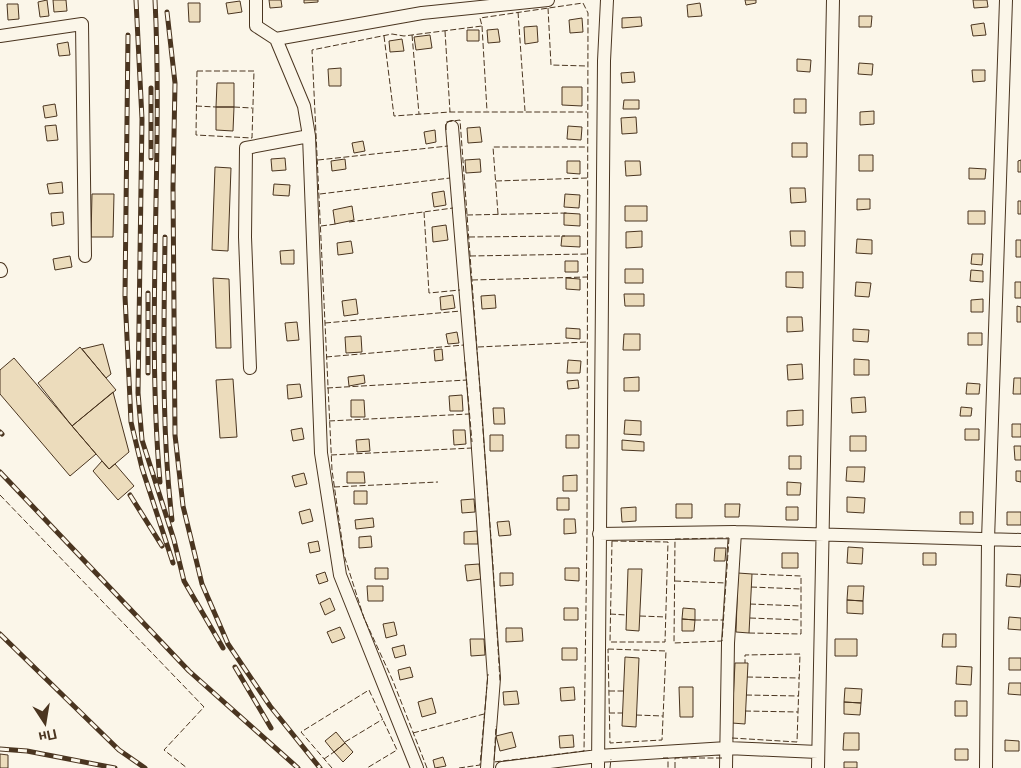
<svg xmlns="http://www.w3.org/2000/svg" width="1021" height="768" font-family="'Work Sans',sans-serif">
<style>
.building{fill:#ecdcbc;stroke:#4a3520}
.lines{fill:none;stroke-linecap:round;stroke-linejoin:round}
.minor-casing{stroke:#4a3520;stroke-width:14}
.minor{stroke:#fbf6e9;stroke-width:12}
.rail-casing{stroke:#4a3520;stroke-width:5}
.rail{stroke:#fbf6e9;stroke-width:3;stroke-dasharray:9;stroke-linecap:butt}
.fence{stroke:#4a3520;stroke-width:1;stroke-dasharray:6 2.5;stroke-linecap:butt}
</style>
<rect width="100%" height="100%" fill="#fbf6e9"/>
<path class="building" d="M47,0l2,16 -9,1 -2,-15z
M53,0h13l1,11 -13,1z
M269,0h12l1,7 -12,1z
M304,0h14v2l-14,1z
M745,0h11v3l-10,2z
M973,0h14l1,7 -14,1z
M240,1l2,11 -14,2 -2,-11z
M188,3h12v19h-11z
M700,3l2,13 -14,1 -1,-12z
M7,4h11l1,15 -11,1z
M859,16h13l-1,11h-12z
M641,17l1,9 -20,2v-10z
M582,18l1,14 -13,1 -1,-13z
M984,23l2,12 -13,1 -2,-11z
M537,26l1,16 -13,2 -1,-17z
M498,29l2,13 -12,1 -1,-13z
M467,30h12v11h-12z
M430,35l2,13 -16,2 -2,-13z
M402,39l2,12 -14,1 -1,-11z
M68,42l2,13 -11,1 -2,-12z
M797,59l14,1 -1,12 -13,-1z
M859,63l14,1 -1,11 -14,-1z
M341,68v18h-12l-1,-17z
M972,70h13v11l-12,1z
M634,72l1,10 -13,1 -1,-10z
M217,83h17v24h-18z
M562,87h20v19l-20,-1z
M794,99h12v14h-12z
M624,100h15v9h-16z
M55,104l2,12 -12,2 -2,-12z
M216,107h18l-1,24 -17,-1z
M874,111v13l-14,1v-13z
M636,117l1,16 -15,1 -1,-16z
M56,125l2,15 -11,1 -2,-15z
M568,126l14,1 -1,13 -14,-1z
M480,127l2,15 -14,1 -1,-15z
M435,130l1,12 -10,2 -2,-12z
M363,141l2,10 -11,2 -2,-10z
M792,143h15v14h-15z
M859,155h14v16h-14z
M285,158l1,12 -14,1 -1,-12z
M345,159l1,10 -14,2 -1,-10z
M480,159l1,13 -15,1 -1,-13z
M1021,160v12h-3v-11z
M567,161h13v13l-13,-1z
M625,161h15l1,14 -15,1z
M215,167l16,1 -3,83 -16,-1z
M969,168l17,1 -1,10h-16z
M62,182l1,11 -14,1 -2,-10z
M274,184l16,1 -1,11 -16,-1z
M790,188h15l1,14 -15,1z
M444,191l2,14 -12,2 -2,-14z
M92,194h22l-1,43h-22z
M565,194l15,1 -1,13 -15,-1z
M857,199h13v10l-13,1z
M1018,201h3v13h-3z
M352,206l2,14 -19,4 -2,-14z
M625,206h22v15h-22z
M968,211h17v13h-17z
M63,212l1,12 -12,2 -1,-13z
M564,213l16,1v12l-16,-1z
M446,225l2,15 -15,2 -1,-15z
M642,231v16l-16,1v-16z
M790,231h15v15h-14z
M562,236h18v11l-19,-1z
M857,239l15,1v14l-16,-1z
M1016,240h5v17h-5z
M351,241l2,12 -15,2 -1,-12z
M294,250v14h-13l-1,-13z
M972,254h11l-1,11 -11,-1z
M70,256l2,11 -17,3 -2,-11z
M565,261h13v11h-13z
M625,269h18v14h-18z
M971,270l12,1v11l-13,-1z
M786,272h17v16l-17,-1z
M213,278l16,1 2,69h-15z
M566,278l14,1v11l-14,-1z
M856,282l15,1 -2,14 -14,-1z
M1015,282h6v16h-6z
M624,294h20v12h-19z
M453,295l2,13 -14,2 -1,-13z
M495,295l1,13 -14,1 -1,-13z
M356,299l2,15 -14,2 -2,-15z
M983,299v13h-12v-12z
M1017,306l4,1v15h-4z
M787,317h15l1,14 -16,1z
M297,322l2,18 -12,1 -2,-18z
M566,328l14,1v10l-14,-1z
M853,329l16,1 -1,12 -15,-1z
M457,332l2,11 -11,1 -2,-10z
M968,333h14v12h-14z
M624,334h16v16h-17z
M361,336l1,16 -16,1 -1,-16z
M103,344l8,30 -5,4 -24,-29z
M80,347l36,43 -44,36 -34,-43z
M442,349l1,11 -8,1 -1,-11z
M14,358l82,96 -26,22 -70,-82v-24z
M854,359l15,1v15h-15z
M568,360l13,1 -1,12h-13z
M802,364l1,15 -15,1 -1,-15z
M364,375l1,8 -16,3 -1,-9z
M639,377v14h-15v-13z
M1014,378h7v16h-8z
M233,379l4,58 -17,1 -4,-58z
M578,380l1,8 -11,1 -1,-8z
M967,383l13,1 -1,10h-13z
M300,384l2,13 -14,2 -1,-14z
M113,392l16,60 -20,17 -37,-43z
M462,395l1,16h-13l-1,-15z
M865,397l1,15 -14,1 -1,-15z
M351,400h13l1,17h-14z
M961,407l11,1 -1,8h-11z
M493,408h11l1,16h-11z
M803,410v15l-16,1v-15z
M625,420l16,1v14l-17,-1z
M1012,424h9v13h-9z
M302,428l2,11 -11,2 -2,-11z
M965,429h14v11h-14z
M453,430h12l1,14 -12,1z
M490,435h13v16h-13z
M566,435h13v13h-13z
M850,436h16v15h-16z
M369,439l1,12 -13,1 -1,-12z
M622,440l22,2v9l-22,-1z
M1014,446h7v14h-6z
M789,456h12v13h-12z
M102,461l7,8 6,-5 19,22 -16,14 -25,-29z
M847,467h18l-1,15 -18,-1z
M1016,471h5v11l-5,-1z
M347,472h17l1,11h-18z
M304,473l3,11 -12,3 -3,-11z
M577,475v16h-14v-15z
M787,482l14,1 -1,12h-13z
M354,491h13v13h-13z
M847,497l18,1 -1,15 -17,-1z
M557,498h12v12h-12z
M474,499l1,13 -13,1 -1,-13z
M676,504h16v14h-16z
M725,504h15l-1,13h-14z
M636,507v14l-14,1 -1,-14z
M786,507h12v13h-12z
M310,509l3,12 -11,3 -3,-12z
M960,512h13v12h-13z
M1007,512h14v13h-14z
M373,518l1,9 -18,2 -1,-9z
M564,519h11l1,14 -12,1z
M509,521l2,14 -12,1 -2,-14z
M477,531l1,13h-14v-12z
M371,536l1,11 -13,1v-11z
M318,541l2,10 -10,2 -2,-10z
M848,547l15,1 -1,16 -15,-1z
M715,548h11l-1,13h-11z
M782,553h16v15h-16z
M923,553h13v12h-13z
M479,564l2,15 -14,2 -2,-16z
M375,568h13v11h-13z
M565,568h14v13l-14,-1z
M628,569h14l-3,62 -13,-1z
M325,572l3,9 -9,3 -3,-9z
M500,573h13v12l-13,1z
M738,573l14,1 -3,59 -13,-1z
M1007,574l14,1 -1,12 -14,-1z
M367,586h16v15h-15z
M848,586h16l-1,15 -16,-1z
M330,598l5,12 -10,5 -5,-12z
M847,600l16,1v13l-16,-1z
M564,608h14v12h-14z
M683,608l12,1v11l-13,-1z
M1009,617l12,1v12l-13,-1z
M682,619l13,1 -1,11h-12z
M394,622l3,13 -11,3 -3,-14z
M340,627l5,11 -13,5 -5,-11z
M506,628h16l1,13 -17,1z
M943,634h13v13h-14z
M470,639h14l1,16 -14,1z
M835,639h22v17h-22z
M404,645l2,10 -11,3 -3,-10z
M562,648h15v12h-15z
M625,657l14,1 -3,69 -14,-1z
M1009,658h12v12h-12z
M735,663h13l-3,61 -13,-1z
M957,666l15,1 -1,18 -15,-1z
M410,667l3,10 -13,3 -2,-10z
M1009,683h12v12l-13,-1z
M574,687l1,13 -14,1 -1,-13z
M679,687h14v30h-13z
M845,688l17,1 -1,14 -17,-1z
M517,691l2,13 -15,1 -1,-13z
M432,698l4,15 -14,4 -4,-15z
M955,701h12v15h-12z
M844,702l17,1 -1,12 -16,-1z
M336,732l9,11 -11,9 -9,-11z
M512,732l4,15 -16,4 -4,-15z
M844,733h15v17h-16z
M573,735l1,12 -14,1 -1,-12z
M1005,740l14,1v10h-14z
M345,743l8,9 -10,10 -9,-10z
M955,749h13v11h-13z
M0,754l8,1v13h-8z
M443,757l3,9 -11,2 -2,-8z
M844,762h13v6h-13z"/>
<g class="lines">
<g class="minor-casing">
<path id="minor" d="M256,0v26l20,13 28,67 5,30 12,317 19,122 77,193
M0,36l82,-12 3,232
M276,39l146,-26 126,-13
M452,127l23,279 19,272 -7,90
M0,269l1,2
M250,368l-5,-131 1,-89 63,-12
M599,534l136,-2 286,8
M502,768l96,-12 129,-8 91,4
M598,768l6,-707 3,-61
M726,768l2,-125 7,-111
M818,768l15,-768
M986,768l2,-228 18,-540"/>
</g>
<use href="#minor" class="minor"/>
<g class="rail-casing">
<path id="rail" d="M136,0l6,119 -4,274 4,47 32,100 10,41 39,67
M155,0c8,161 -9,322 5,482
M167,12l8,71 -2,104 2,248 8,71 19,78 26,60 42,62 50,62
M128,35l-3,261 5,104 1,22 11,46 31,95
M151,158v-70
M165,237c-1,95 -4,189 7,283
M148,293v80
M0,432l2,2
M0,472l189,199 109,97
M130,495l32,51
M0,634l119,116 26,18
M235,667l36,61
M0,749l27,2 88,17"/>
</g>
<use href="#rail" class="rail"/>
<path class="fence" d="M548,8l3,57 36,1
M518,12l7,99
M482,26l5,85
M445,31l5,81
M412,35l7,79
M384,36l10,80 56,-4h137
M197,71h57l-2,67 -56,-3z
M196,106l20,1
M234,107l18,1
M446,130v-8l14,-2 33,445 7,116
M318,160l130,-14
M496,181l91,-3
M320,194l130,-16
M424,212l5,81 31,-3
M498,214l-5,-67h94
M467,215l100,-2
M349,222l104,-14
M321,226l15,-2
M469,237l96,-1
M470,256l117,-2
M472,280l115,-3
M325,323l136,-12
M478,347l109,-5
M326,357l138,-12
M465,362l7,80
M327,388l140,-8
M329,421l140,-7
M331,455l141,-7
M334,487l104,-5
M0,495l204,212 -40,43 23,18
M729,538l-7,103 -48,2 1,-104z
M612,541l56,1 -3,100h-55z
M675,581l51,2
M751,587l50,2
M750,604l51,2
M610,614l16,1
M640,616l26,1
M750,618l51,2
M695,620h29
M749,633l52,1v-58l-49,-2
M608,649l58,2 -4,89 -52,3z
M747,677l52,1
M609,691h15
M746,695l52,1
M745,711l53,1
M609,713h14
M636,715l27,1
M413,733l71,-19
M732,738l65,4 3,-88 -55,1v8
M345,742l38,-23
M663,758h5v10
M324,759l10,-7
M332,768l-31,-36 68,-42 28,60 -30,18
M427,768l-34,-87 -29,-63 -20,-63 -12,-85 -20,-420 80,-16 12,2 78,-10 -2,-8 103,-15 5,10 -1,520 -3,218 -90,11 2,-36
M459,768l21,-3 8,-91
M610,768l1,-9
M675,768v-10h49"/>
</g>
<g transform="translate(45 723) rotate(168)" stroke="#fbf6e9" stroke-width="4" paint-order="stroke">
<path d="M0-4L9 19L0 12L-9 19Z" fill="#4a3520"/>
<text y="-8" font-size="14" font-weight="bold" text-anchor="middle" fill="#4a3520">Пн</text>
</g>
</svg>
